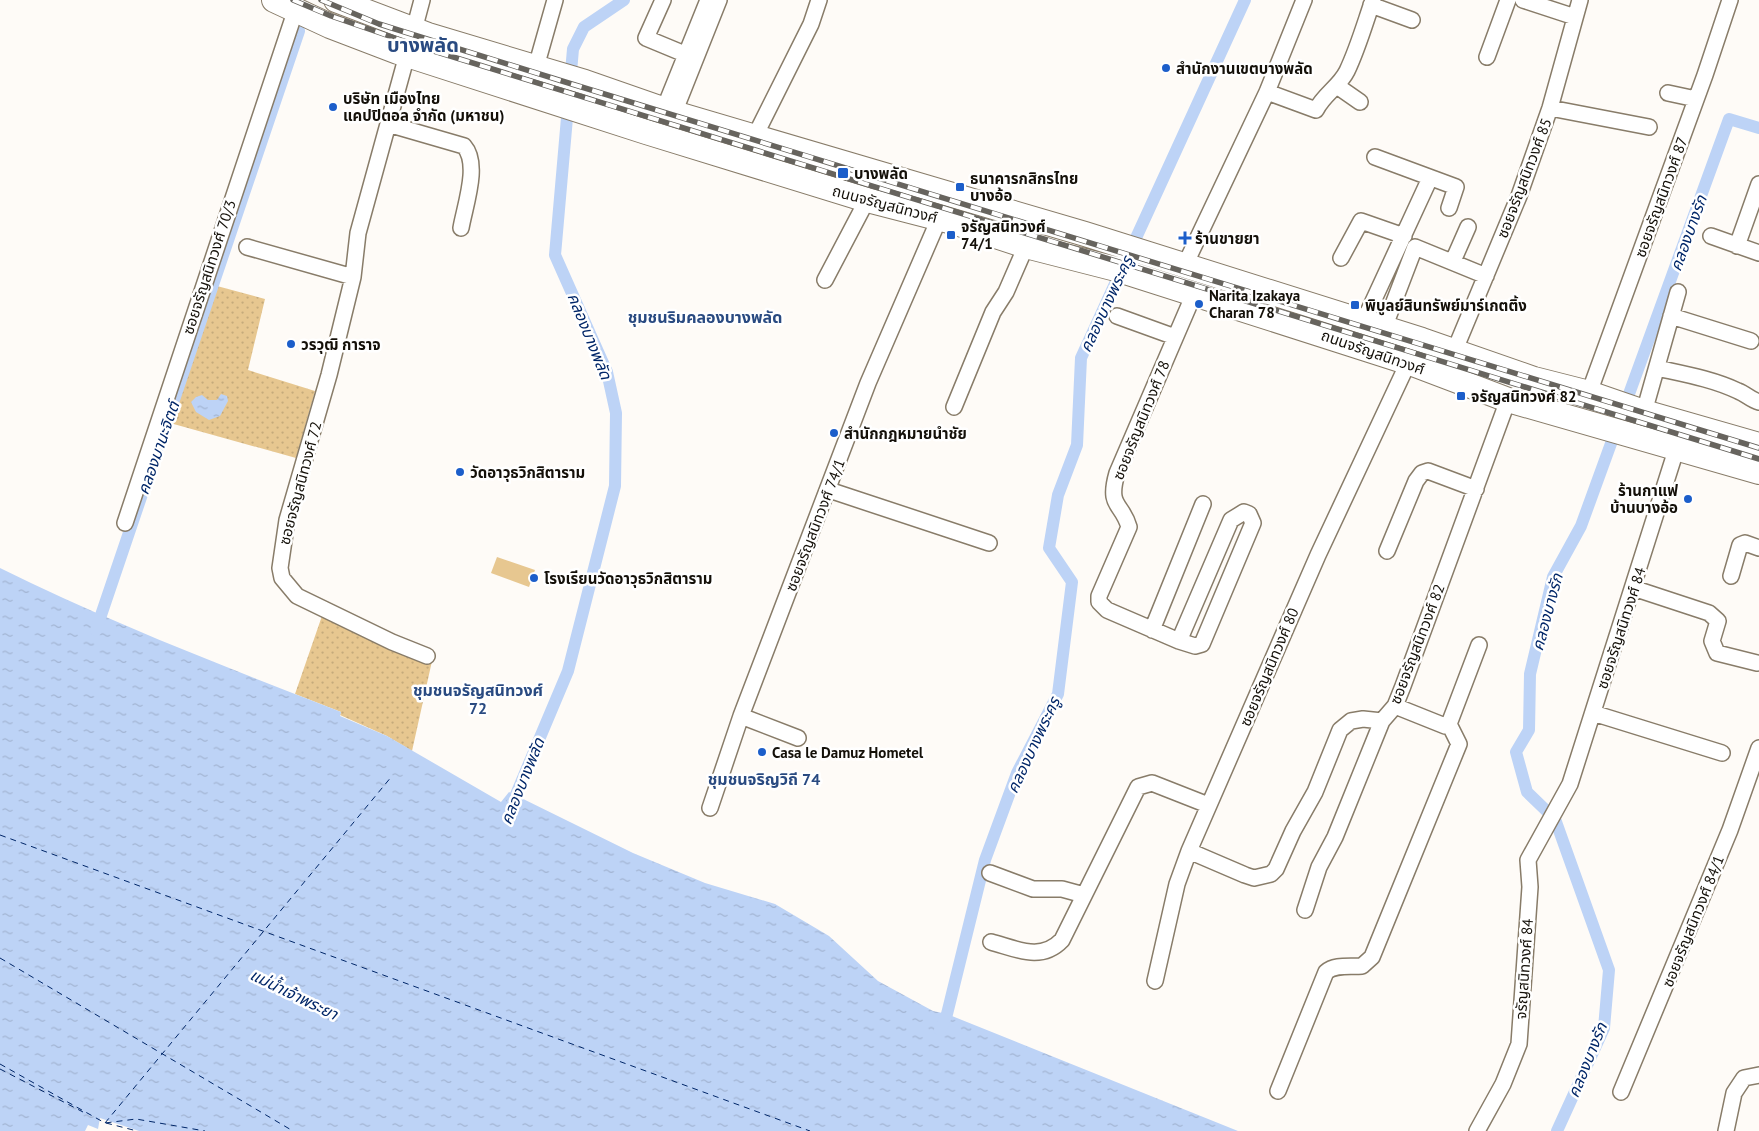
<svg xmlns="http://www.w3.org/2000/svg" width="1759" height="1131" font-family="'PT Sans','Noto Sans Thai',sans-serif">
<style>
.grass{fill:url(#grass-dots)}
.garden{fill:#e7c790}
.water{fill:url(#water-ripples)}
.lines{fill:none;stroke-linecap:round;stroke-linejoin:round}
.canal{stroke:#bdd3f6;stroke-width:12}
.ferry{stroke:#002668;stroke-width:1;stroke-dasharray:6 5;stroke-linecap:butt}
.street-casing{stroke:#887c69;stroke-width:18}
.primary-casing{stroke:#887c69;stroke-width:26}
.street{stroke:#fff;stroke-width:15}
.primary{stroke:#fff;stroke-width:24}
.rail-casing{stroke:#67645e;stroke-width:5.5}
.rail{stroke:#fff;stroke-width:4;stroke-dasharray:11;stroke-linecap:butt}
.poi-dot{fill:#1c5eca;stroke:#fff;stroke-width:2}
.labels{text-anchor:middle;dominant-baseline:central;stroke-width:5;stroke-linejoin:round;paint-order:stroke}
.poi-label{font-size:15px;font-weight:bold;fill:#141009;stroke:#fff;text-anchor:start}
.street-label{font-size:15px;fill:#141009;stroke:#fff}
.water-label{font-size:16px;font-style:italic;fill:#002668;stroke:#fff}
.neighbourhood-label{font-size:16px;font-weight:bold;fill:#294a81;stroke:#fff}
.district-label{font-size:20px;font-weight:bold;fill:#294a81;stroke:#fff}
</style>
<defs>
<pattern id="grass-dots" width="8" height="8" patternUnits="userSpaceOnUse" patternTransform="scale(1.25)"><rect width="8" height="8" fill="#e7c790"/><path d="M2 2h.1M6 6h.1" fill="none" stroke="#c5aa7b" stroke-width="1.8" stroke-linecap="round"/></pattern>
<pattern id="water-ripples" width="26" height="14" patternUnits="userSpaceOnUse" patternTransform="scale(1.25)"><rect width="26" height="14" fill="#bdd3f6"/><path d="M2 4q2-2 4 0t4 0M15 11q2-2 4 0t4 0" fill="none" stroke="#a2b4d2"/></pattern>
</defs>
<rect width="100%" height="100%" fill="#fefbf7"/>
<path class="grass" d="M217,286l48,13 -17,71 67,21 -19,67 -126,-35z
M323,613l109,48 -20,90 -25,-15 -47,-21 1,-3 -46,-18z"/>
<path class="garden" d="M497,557l38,13 -6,17 -38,-14z"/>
<path class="water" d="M221,394l6,2 1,5 -8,15 -11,4 -13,-8 -5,-10 5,-5 6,-2 6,5h9z
M0,568c111,55 226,99 341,144l-1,4 47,20 114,66 8,-10 124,61 72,30 70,21 54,32 49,45 55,30 14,3 291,117h-1099l-39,-13 -2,11 -10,-4 -3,6h-85z"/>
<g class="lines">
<path class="canal" d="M96,630l203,-599
M509,811l59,-140 47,-185 1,-73 -9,-41 -52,-117 18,-206 11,-22 40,-27
M940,1030l7,-16 38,-154 32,-87 41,-79 14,-112 -23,-34 9,-53 19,-50 4,-87 164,-358
M1557,1131l47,-103 5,-58 -54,-151 -28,-27 -11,-40 13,-22 1,-56 23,-97 28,-51 148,-407 30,9"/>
<path class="ferry" d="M0,835l810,296
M0,958l293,173
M0,1064l105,59 31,-4 69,12
M0,1069l83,43
M105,1123l287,-347
M106,1123l31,8"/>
<g class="street-casing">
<path id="street" d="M663,0l-17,38 41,17
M1523,0l52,17
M1371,5l41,15
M414,30l8,-30
M407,55l-49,178 -5,44 -24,98 -42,145 -7,48 2,10 15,18 95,46 35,14
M1487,57l21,-57
M536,67l19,-67
M1337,86l23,16
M1267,92l49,18c8,-16 23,-23 31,-39 11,-23 18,-48 26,-71
M1668,93l28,6
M1550,108l99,19
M664,109l44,-109
M674,113l45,-113
M388,124l76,22c16,18 1,59 -3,82
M754,138l57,-114 8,-24
M1375,157l81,30 -7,21
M1711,236l48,17
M1737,246l22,-62
M247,247l106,30
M1341,258l20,-37 43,15
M1453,261l15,-34
M1185,265l82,-173 37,-92
M825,280l42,-80
M1117,316l58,21
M1671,316l80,25
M1364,321l66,-143
M1384,328l31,-81 71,29
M1454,352l65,-156 31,-88 30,-108
M1657,368c27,6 56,11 81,23 8,3 13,9 21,11
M1589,393l116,-318 25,-75
M954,407l39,-95 13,-20 20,-46
M1644,412l34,-120
M829,490l160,53
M125,523l170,-511
M1387,551l29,-70 6,-8 6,-2 48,18
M1731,576l9,-31 5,-2 14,5
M1633,588l76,25 9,8 -6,20 5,12 40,10
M1152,630l51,-126
M1179,641l52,-121 13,-8 5,2 4,9 -51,121 -7,2 -16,-5 -72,-31 -8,-8v-6l30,-69c-7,-25 -22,-19 -12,-54l77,-179
M1395,706l50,20 4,-2
M1593,713l129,40
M741,716l57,22
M710,808l31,-92 127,-333 71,-164
M1189,851l56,24 9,3 17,-4 5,-5 17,-38 22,-39 25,-62 11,-9 12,-2 19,2
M990,873l43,16h29l22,6
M1305,910l14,-43 16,-30 47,-116 13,-15 8,-20 105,-286
M991,942c26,7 50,20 71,-2l76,-153 14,-4 56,22
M1155,981l22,-97 12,-33 129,-296 90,-192
M1278,1091l48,-119c9,-8 24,-5 36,-6l10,-9 87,-213 -10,-20 30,-79
M1621,1092l109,-262 29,-82
M1477,1131l26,-47 16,-40 11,-157 -2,-27 42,-76 107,-337
M1726,1131l8,-38 10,-15 15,-3"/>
</g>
<g class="primary-casing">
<path id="primary" d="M274,0l56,26 68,26 248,80 221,68 89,23 70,23 90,23 297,95 95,36 251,72
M336,0l92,35 157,47 89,31 411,121 337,106 112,39 55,14 55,19 115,33"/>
</g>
<use href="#street" class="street"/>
<use href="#primary" class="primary"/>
<g class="rail-casing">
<path id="rail" d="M293,0l38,16 93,32 1335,411
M321,0l58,24 183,57 1197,367"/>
</g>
<use href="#rail" class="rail"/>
</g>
<g class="poi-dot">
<circle cx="1166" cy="68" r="5"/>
<circle cx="333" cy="107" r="5"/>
<rect x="837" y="167" width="12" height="12" rx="2.5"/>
<rect x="955" y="182" width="10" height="10" rx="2.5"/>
<rect x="946" y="230" width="10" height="10" rx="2.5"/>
<path d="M1182.5 230.5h5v5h5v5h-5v5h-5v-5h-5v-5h5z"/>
<circle cx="1199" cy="304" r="5"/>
<rect x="1350" y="300" width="10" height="10" rx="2.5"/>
<circle cx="291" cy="344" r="5"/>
<rect x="1456" y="391" width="10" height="10" rx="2.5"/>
<circle cx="834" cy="433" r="5"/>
<circle cx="460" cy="472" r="5"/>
<circle cx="1688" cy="499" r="5"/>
<circle cx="534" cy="578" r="5"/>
<circle cx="762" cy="752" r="5"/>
</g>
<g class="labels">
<g class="poi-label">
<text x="1176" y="68">สำนักงานเขตบางพลัด</text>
<text x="343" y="98">บริษัท เมืองไทย<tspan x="343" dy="17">แคปปิตอล จำกัด (มหาชน)</tspan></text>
<text x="854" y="173">บางพลัด</text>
<text x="970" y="178">ธนาคารกสิกรไทย<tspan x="970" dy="17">บางอ้อ</tspan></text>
<text x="961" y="226">จรัญสนิทวงศ์<tspan x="961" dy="17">74/1</tspan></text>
<text x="1195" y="238">ร้านขายยา</text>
<text x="1209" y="295">Narita Izakaya<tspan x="1209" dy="17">Charan 78</tspan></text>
<text x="1365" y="305">พิบูลย์สินทรัพย์มาร์เกตติ้ง</text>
<text x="301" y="344">วรวุฒิ การาจ</text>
<text x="1471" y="396">จรัญสนิทวงศ์ 82</text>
<text x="844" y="433">สำนักกฎหมายนำชัย</text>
<text x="470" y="472">วัดอาวุธวิกสิตาราม</text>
<text x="1678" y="490" text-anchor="end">ร้านกาแฟ<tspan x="1678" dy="17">บ้านบางอ้อ</tspan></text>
<text x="544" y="578">โรงเรียนวัดอาวุธวิกสิตาราม</text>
<text x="772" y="752">Casa le Damuz Hometel</text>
</g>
<g class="street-label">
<text transform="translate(1524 178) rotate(-69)">ซอยจรัญสนิทวงศ์ 85</text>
<text transform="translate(1661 197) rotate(-70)">ซอยจรัญสนิทวงศ์ 87</text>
<text transform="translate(885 204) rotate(15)">ถนนจรัญสนิทวงศ์</text>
<text transform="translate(209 267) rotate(-72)">ซอยจรัญสนิทวงศ์ 70/3</text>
<text transform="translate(1373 352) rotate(19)">ถนนจรัญสนิทวงศ์</text>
<text transform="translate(1141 420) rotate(-68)">ซอยจรัญสนิทวงศ์ 78</text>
<text transform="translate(300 483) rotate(-75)">ซอยจรัญสนิทวงศ์ 72</text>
<text transform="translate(815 525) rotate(-69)">ซอยจรัญสนิทวงศ์ 74/1</text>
<text transform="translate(1621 628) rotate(-72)">ซอยจรัญสนิทวงศ์ 84</text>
<text transform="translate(1417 644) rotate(-69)">ซอยจรัญสนิทวงศ์ 82</text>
<text transform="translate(1269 667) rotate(-67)">ซอยจรัญสนิทวงศ์ 80</text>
<text transform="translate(1693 921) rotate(-68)">ซอยจรัญสนิทวงศ์ 84/1</text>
<text transform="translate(1524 969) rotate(-86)">จรัญสนิทวงศ์ 84</text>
</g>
<g class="water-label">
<text transform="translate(1688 233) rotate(-70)">คลองบางรัก</text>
<text transform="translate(1106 304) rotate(-65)">คลองบางพระครู</text>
<text transform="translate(590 336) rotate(68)">คลองบางพลัด</text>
<text transform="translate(158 448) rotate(-71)">คลองมานะจิตต์</text>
<text transform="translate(1547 612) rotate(-75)">คลองบางรัก</text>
<text transform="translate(1033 745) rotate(-65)">คลองบางพระครู</text>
<text transform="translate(522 781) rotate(-68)">คลองบางพลัด</text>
<text transform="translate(294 994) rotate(26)">แม่น้ำเจ้าพระยา</text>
<text transform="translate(1587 1060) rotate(-68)">คลองบางรัก</text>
</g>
<g class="neighbourhood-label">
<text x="705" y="317">ชุมชนริมคลองบางพลัด</text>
<text x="478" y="690">ชุมชนจรัญสนิทวงศ์<tspan x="478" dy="18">72</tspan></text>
<text x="764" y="779">ชุมชนจริญวิถี 74</text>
</g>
<g class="district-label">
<text x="423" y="45">บางพลัด</text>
</g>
</g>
</svg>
